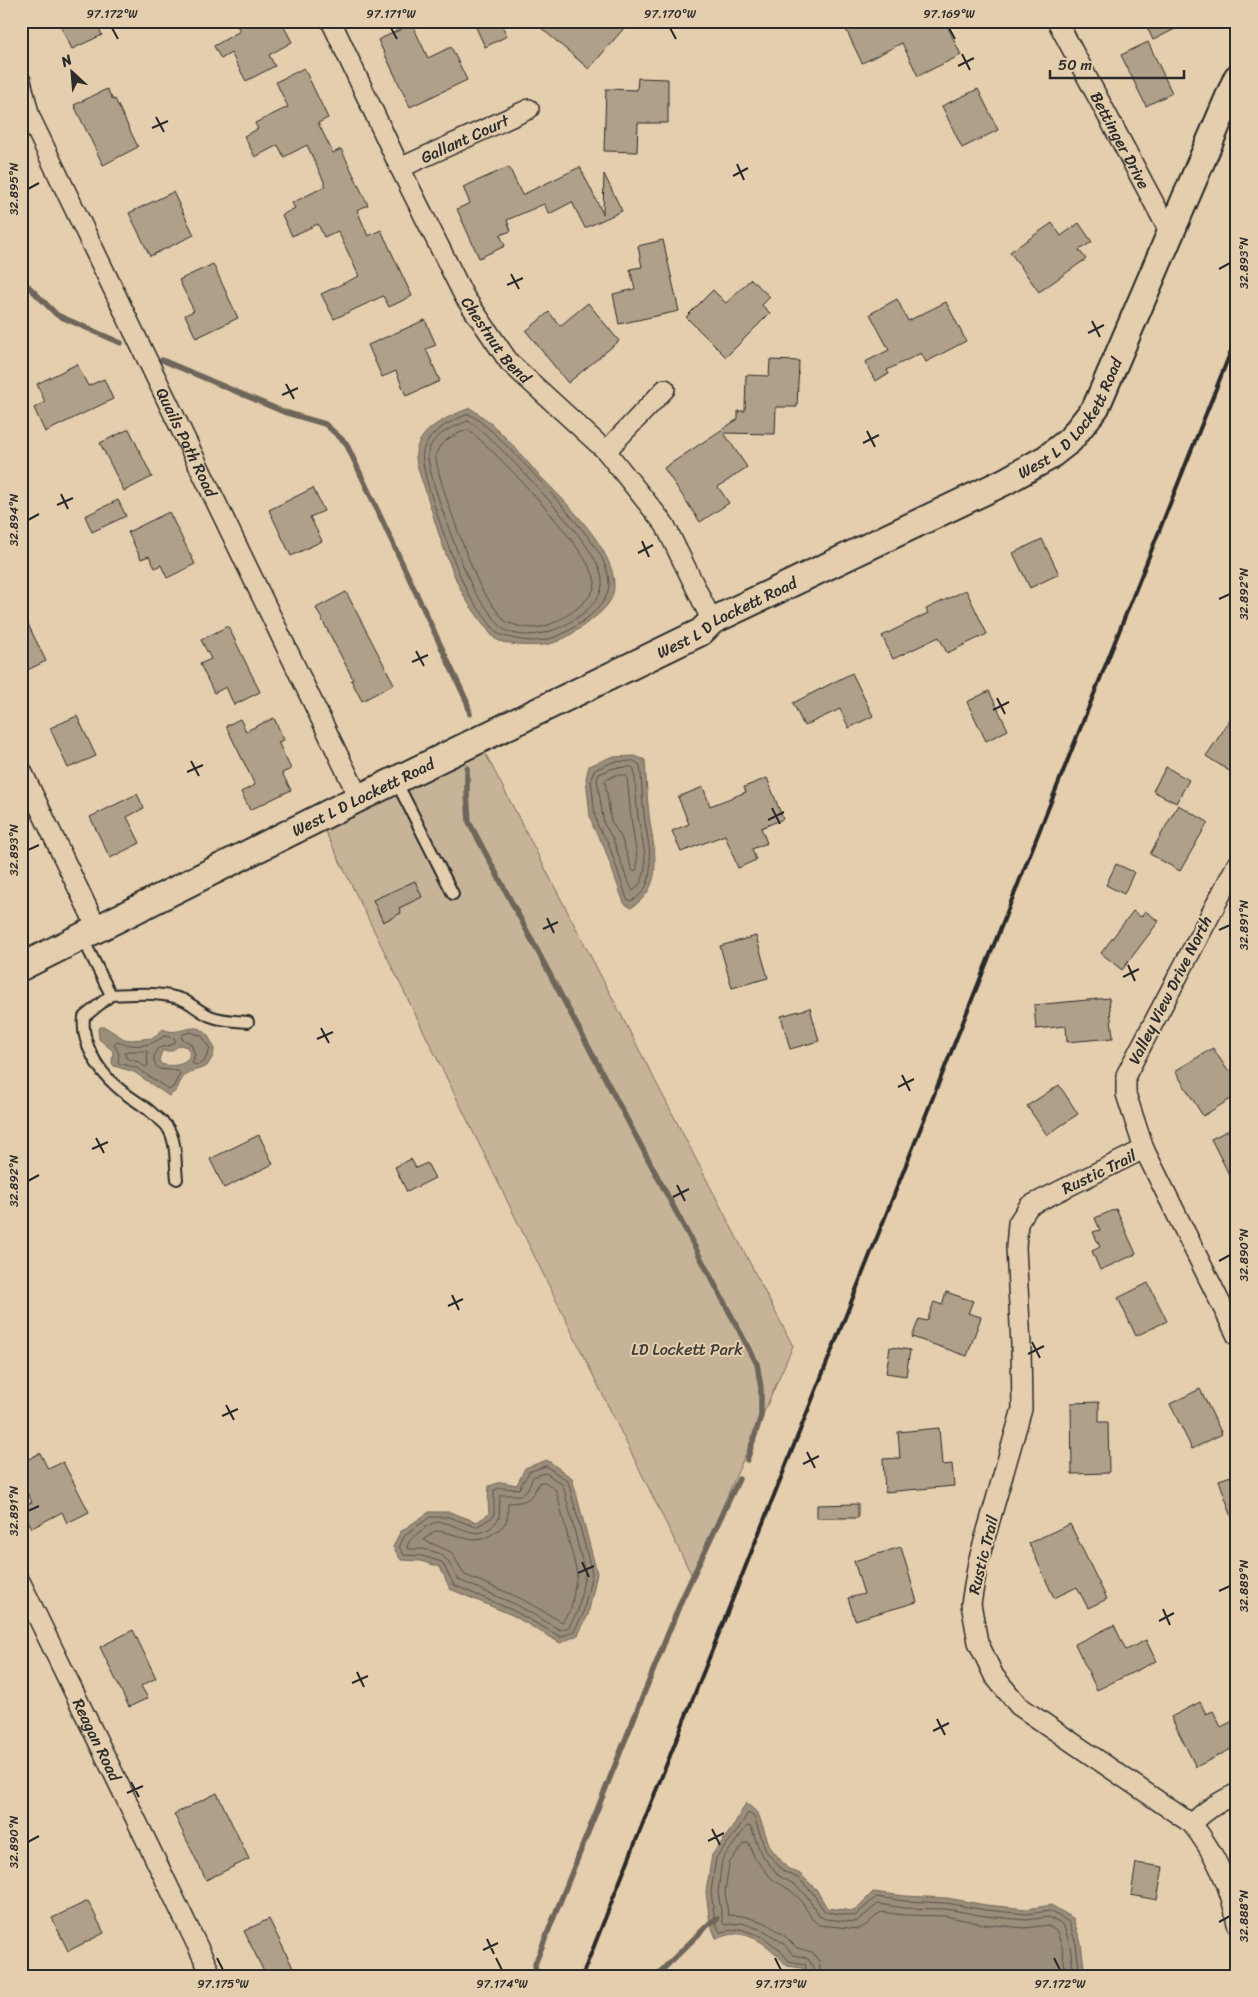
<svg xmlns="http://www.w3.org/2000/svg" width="1258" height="1997" font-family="Sriracha,sans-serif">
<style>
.green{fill:#c6b398;stroke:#786f62}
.water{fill:#9a8d7a;stroke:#6e665a;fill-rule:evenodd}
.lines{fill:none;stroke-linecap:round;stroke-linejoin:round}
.shore{stroke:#57524b;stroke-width:1}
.stream{stroke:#6e665a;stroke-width:5.5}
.building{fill:#b0a089;stroke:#2b2b2b}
.service-casing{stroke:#2b2b2b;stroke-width:14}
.minor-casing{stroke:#2b2b2b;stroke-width:22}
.secondary-casing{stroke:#2b2b2b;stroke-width:30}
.service{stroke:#e4cead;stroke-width:10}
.minor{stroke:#e4cead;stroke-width:19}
.secondary{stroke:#e4cead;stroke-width:26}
.rail{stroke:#2b2b2b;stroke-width:4}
.ticks{fill:none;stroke:#2b2b2b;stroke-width:2}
.labels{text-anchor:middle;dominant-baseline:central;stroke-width:4;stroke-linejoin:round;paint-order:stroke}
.street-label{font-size:16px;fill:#2b2b2b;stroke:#e4cead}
.park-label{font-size:16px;fill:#423f3b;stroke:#e4cead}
.neatline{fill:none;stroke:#2b2b2b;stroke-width:2}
.ticks-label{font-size:12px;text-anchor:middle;fill:#2b2b2b}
</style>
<rect width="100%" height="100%" fill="#e4cead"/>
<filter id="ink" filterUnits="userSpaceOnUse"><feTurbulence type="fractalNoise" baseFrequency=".02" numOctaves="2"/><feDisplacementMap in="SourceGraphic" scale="10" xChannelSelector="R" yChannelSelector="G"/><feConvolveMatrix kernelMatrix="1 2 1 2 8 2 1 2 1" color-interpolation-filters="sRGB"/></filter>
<g filter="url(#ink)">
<path class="green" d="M482,747l311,599 -101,230 -370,-751z"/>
<path class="water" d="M470,408c27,16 49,45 70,68 24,25 91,87 70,125 -5,8 -14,16 -22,21 -11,9 -25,19 -39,22 -13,3 -45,2 -55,-6 -2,-2 -27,-36 -29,-40 -18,-34 -29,-73 -40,-109 -4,-11 -10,-26 -9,-37 4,-25 34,-36 54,-44z
M635,756l10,4c1,18 2,36 4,55 4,34 18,70 -18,93l-7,-5 -21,-59 -9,-15 -4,-13 -4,-38 3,-12 22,-9z
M100,1027h5l19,12 7,1 22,-2 10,-9c18,10 35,-15 48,12 6,10 2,16 -4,25 -8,4 -16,4 -23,11 -8,8 -2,11 -15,19l-35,-24 -20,-6 -2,-3 1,-12 -14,-12 -1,-10zM180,1045l7,2c10,17 -14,21 -26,17l-2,-4 3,-9h9z
M547,1460l25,18 25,95 -9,42 -10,20 -18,8 -48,-28 -62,-26 -10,-22 -19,-6 -20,-1 -8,-13 7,-15 29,-20h21l27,10 12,-8 -1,-13 1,-15 12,-4 16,3 8,-17z
M746,1803l12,10 12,34 17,21 13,6 16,15 11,19 27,3 19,-19 32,4 42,2 39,7 41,4 24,-4 22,13 8,25 4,33h-283v-8l-15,-2c-12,-14 -27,-29 -47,-32 -7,-1 -17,3 -24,4l-6,-15 -4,-31 6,-37 20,-27z"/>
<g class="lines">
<path class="shore" d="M468,414c20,5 108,106 123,127 9,12 17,26 18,41 1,21 -21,36 -36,46 -22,14 -40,16 -65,9 -3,-1 -8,-2 -11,-4 -2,-2 -24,-32 -27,-36 -11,-19 -53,-129 -47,-146 7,-21 27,-29 45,-37z
M468,421c17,6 107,106 119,126 7,11 17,25 15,38 -2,19 -25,34 -41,42 -18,8 -40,12 -58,2 -3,-2 -25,-32 -28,-36 -10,-19 -50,-122 -47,-140 3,-18 25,-26 40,-32z
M468,430c25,17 127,126 127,153 0,17 -35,39 -50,43 -10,3 -20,2 -30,-1 -3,-1 -7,-2 -10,-4 -7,-8 -17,-22 -23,-31 -9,-16 -49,-121 -46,-136 3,-13 21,-21 32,-24z
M634,761l6,4c2,16 2,33 4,50 3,25 18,72 -13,86l-4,-2 -19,-57 -10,-15 -3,-11 -4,-37 3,-9 19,-8z
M632,767l2,2c2,16 2,32 4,48 3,22 17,58 -5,74l-7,-14 -13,-38 -9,-15 -7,-45 2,-5 15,-6z
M616,775h9l2,2 4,41 6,39v12l-3,3 -2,-2 -11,-33 -10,-16 -6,-40z
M191,1032l11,4 8,13 -6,13 -7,3 -5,-2 3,-8 -4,-11 -10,-6 1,-3z
M164,1036l10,2 2,3 -5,4 -13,3c-5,7 -6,15 1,21l19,2 2,2 -6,13 -5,4 -32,-22 -19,-5 1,-9 -5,-10 3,-3c14,7 34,6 47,-5z
M128,1051h19l1,15 -3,1 -6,-5 -13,-4 -1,-5z
M546,1466l22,15 24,92 -9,41 -9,17 -13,6 -47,-26 -60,-26 -12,-23 -20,-6 -18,-1 -5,-8 6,-12 25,-18h19l27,10 18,-11v-26l7,-2 18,1 10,-17z
M546,1473l17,12 22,88 -7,38 -9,16 -9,3 -43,-25 -58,-25c-12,-19 -11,-27 -37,-31 -6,0 -11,1 -15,-1 1,-8 5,-10 11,-15 4,-3 9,-7 13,-9 22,-10 46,28 68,-6l1,-23h21l6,-5 6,-13z
M545,1482l11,8 21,83 -6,36 -9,13 -42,-24 -55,-23 -14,-23 -27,-12 11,-9c26,1 35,18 59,2 6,-4 11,-8 13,-14 2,-6 0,-11 1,-16 19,-1 22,-2 31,-20z
M807,1976l-2,-12 -16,-3 -11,-13 -17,-12 -21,-7 -20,3 -5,-11 -4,-29 5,-34 21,-27 11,-18 6,4 12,34 17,20 15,7 14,14 13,20 30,4 21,-19 29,4 41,2 39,7 42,4 23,-3 19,11 7,22 4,32
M813,1976v-9l-4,-7 -5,-3 -11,-2 -10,-12 -18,-12 -23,-8 -17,2 -2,-2 -5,-31 4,-32 25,-34 4,1 10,27 18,22 15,8 13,12 12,20 6,3 31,3 22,-18 26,4 42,1 39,7 41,4 23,-3 15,9 6,20 4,30
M821,1976l-2,-15 -7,-9 -15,-4 -11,-11 -20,-14 -23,-7 -15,-1 -3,-23 4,-29 16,-20h4l5,14 18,22 18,11 11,10 11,19 7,6 39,4 7,-3 16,-14 23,3 41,1 38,8 42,4 23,-3 9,7 5,15 4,29"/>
<path class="stream" d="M21,283l7,3 29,29 64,28
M162,360l122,52 41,12 21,19 121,259 3,12
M467,768v25l2,29 288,542 4,24v28l-14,44
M536,1976l-1,-12 147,-365 57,-120
M656,1976l54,-53 7,-4"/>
</g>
<path class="building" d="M58,21h38l6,14 -30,14z
M235,21h46l11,21 -23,13 6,11 -29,15 -15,-28 -10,6 -7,-13 26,-15z
M473,21h27l7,15 -22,11z
M533,21h97l-41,48z
M842,21h103l16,34 -43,21 -16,-33 -40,20z
M1144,21h47l-38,19z
M412,24l16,34 23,-11 16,33 -57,27 -32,-67z
M1148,42l24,51 -26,13 -25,-51z
M304,68l24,50 -10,5 15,30 8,-4 27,56 -11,5 11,26 13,-6 31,66 -23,11 -6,-11 -49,23 -13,-25 38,-18 -21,-45 -14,6 -6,-13 -26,12 -10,-21 13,-7 -3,-5 34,-17 -19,-41 -23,12 -6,-12 -23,12 -11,-21 14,-7 -3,-6 33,-16 -12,-25z
M638,78l30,1v44h-30l-1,29 -33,-1 2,-62 31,1z
M107,89l6,11 2,-1 23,48 -35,18 -29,-60z
M978,89l20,41 -36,18 -20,-42z
M509,167l13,28 58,-28 23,47 1,-40 18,37 -37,17 -13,-26 -23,12 -5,-10 -37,16 4,11 -11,4 5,11 -26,12 -22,-49 13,-6 -7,-16z
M173,192l21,43 -44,21 -21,-43z
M1052,223l9,13 18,-13 13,19 -13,8 7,9 -47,33 -29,-40z
M663,240l16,71 -60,13 -6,-30 22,-5 -5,-20 12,-2 -4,-21z
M213,264l25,54 -42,20 -11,-23 9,-4 -15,-31z
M751,279l19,18 -8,8 8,8 -44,44 -40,-40 27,-27 13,13z
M897,299l11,22 38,-19 20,39 -40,21 -5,-9 -34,17 2,4 -14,7 -10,-19 24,-12 -19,-36z
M588,303l31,38 -51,42 -42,-52 23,-19 11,14z
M425,320l11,25 -10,4 14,32 -34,15 -10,-25 -14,6 -14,-32z
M770,360l29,1 -2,46h-21l-1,27 -51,-1 23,34 -29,20 11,16 -29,19 -36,-54 74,-49v-8h7l1,-36 23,1z
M77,364l11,22 16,-7 9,20 -68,33 -11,-24 11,-6 -8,-18z
M129,429l23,48 -28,14 -24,-48z
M313,488l11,23 -14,6 12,24 -31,15 -22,-46z
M118,500l8,16 -34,16 -7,-16z
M169,512l26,52 -28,14 -6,-13 -6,3 -6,-12 -8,3 -13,-27z
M1042,539l17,35 -29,14 -17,-35z
M966,590l21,44 -40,19 -8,-16 -46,22 -11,-23 46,-23 -2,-4z
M346,592l48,92 -32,17 -11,-21 2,-1 -37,-71z
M21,610l25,51 -25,12z
M228,626l32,66 -26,13 -8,-18 -12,6 -14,-29 11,-5 -10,-19z
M852,673l21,43 -24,12 -9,-19 -36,17 -11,-23z
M989,691l19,39 -22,11 -19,-39z
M1237,710v66l-31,-20z
M77,716l19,40 -28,12 -18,-40z
M274,718l10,22 -6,2 13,27 -9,4 9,17 -41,20 -9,-18 14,-7 -29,-59 14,-7 6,12z
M1166,767l23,13 -13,23 -23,-12z
M767,778l16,41 -22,9 6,15 -15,6 4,11 -18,8 -13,-33 -44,17 -9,-21 17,-7 -11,-27 25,-10 7,19 36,-14 -2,-5z
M137,794l7,14 -17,9 13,26 -30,15 -20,-41z
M1178,805l30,17 -28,49 -30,-17z
M1116,864l18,8 -10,22 -18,-9z
M415,881l7,16 -23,11 2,5 -18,9 -10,-22z
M1133,911l8,6 4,-6 14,10 -37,49 -21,-17z
M756,936l12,42 -36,10 -12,-42z
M1109,998l4,40 -46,4 -1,-16 -30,3 -2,-24z
M810,1008l9,33 -29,8 -9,-33z
M1213,1048l15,23 9,-5v29l-34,21 -28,-45z
M1059,1085l19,29 -31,21 -20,-29z
M1237,1126v64l-26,-51z
M259,1135l14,29 -49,24 -14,-29z
M411,1159l5,9 11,-5 8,15 -28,14 -12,-25z
M1116,1209l20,45 -36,16 -8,-19 8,-4 -7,-15 7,-2 -5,-12z
M1148,1283l19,38 -31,15 -18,-38z
M946,1292l27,9 -5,12 13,4 -14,39 -55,-19 7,-18 8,2 7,-19 8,3z
M890,1347l20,3 -4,26 -20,-3z
M1200,1389l22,45 -30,15 -22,-45z
M1099,1402v20h9l1,51 -37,1 -1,-71z
M939,1428l3,37 10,-1 2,22 -69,6 -2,-33 17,-1 -2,-26z
M40,1453l8,16 15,-7 26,50 -22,11 -5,-11 -30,16 -11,-21 11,-5 -11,-21v-18z
M1237,1474v51l-2,1 -16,-46z
M858,1504v14h-41v-13z
M1070,1524l37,75 -19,9 -11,-21 -23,11 -25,-55z
M901,1547l16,55 -62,18 -7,-22 16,-4 -10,-33z
M1114,1625l12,25 20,-10 10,21 -59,29 -22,-46z
M133,1630l23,48 -15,8 7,12 -19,9 -29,-60z
M1200,1702l6,12 7,-3 8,16 16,-8v27l-41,21 -25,-50z
M217,1793l32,66 -43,21 -32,-66z
M1136,1863l27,4 -6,33 -26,-5z
M88,1901l16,32 -36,18 -16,-33z
M269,1919l28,57h-31l-22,-45z"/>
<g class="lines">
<g class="service-casing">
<path id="service" d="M396,781l57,113
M82,937l29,58c23,-1 50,-4 73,5 9,5 17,12 26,16 12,5 26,5 38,6
M111,995l-27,22c-3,25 13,52 31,68 11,11 26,18 37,28 5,5 14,10 17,17 8,14 6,34 8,49"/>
</g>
<g class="minor-casing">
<g id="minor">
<path id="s1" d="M331,21l69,147 64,128 45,66 97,89 59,74 47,96"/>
<path id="s2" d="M1057,21l113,212"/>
<path id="s3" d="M21,81l9,36 329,681"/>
<path id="s4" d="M400,168l129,-59"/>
<path d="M606,451l59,-62"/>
<path d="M21,769l76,159"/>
<path d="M1237,864l-111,211v19l18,55 93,187"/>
<path d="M1144,1149l-115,57 -11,17 -2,24 5,98 1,64 -44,153 -7,42 7,38 16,34 25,30 173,118c23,29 39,63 45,100"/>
<path id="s5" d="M21,1583l191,393"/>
<path d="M1192,1824c14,-15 27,-22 45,-31"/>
</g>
</g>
<g class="secondary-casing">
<g id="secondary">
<path id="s6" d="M21,967l338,-169 342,-166 11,-11 292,-139 43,-24 23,-18 26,-33 141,-329"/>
</g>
</g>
<use href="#service" class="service"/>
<use href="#minor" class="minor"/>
<use href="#secondary" class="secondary"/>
<path class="rail" d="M582,1976l655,-1640"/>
</g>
</g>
<path class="ticks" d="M112,28l6,11M391,28l6,11M670,28l6,11M949,28l6,11M962,54l8,16M958,66l16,-8M156,117l8,15M152,128l16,-7M737,164l7,16M733,176l15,-8M28,189l11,-6M1219,269l11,-6M511,274l8,15M507,285l16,-7M1092,321l8,16M1088,333l16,-8M286,384l8,15M282,395l16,-7M867,431l8,16M863,443l16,-8M61,494l7,15M57,505l16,-7M28,520l11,-6M642,541l7,16M638,553l15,-8M1219,599l11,-5M416,651l8,15M412,662l16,-7M997,698l8,16M993,710l16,-8M191,761l8,15M187,772l16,-7M772,808l8,16M768,820l16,-8M28,850l11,-5M547,918l7,15M543,929l15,-7M1219,930l11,-5M1128,965l7,16M1123,977l16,-8M321,1028l8,15M317,1039l16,-7M902,1075l8,16M898,1087l16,-8M96,1138l8,15M92,1149l16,-7M28,1181l11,-6M677,1185l8,16M673,1197l16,-8M1219,1261l11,-6M452,1295l7,15M448,1306l15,-7M1032,1342l8,16M1028,1354l16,-8M226,1405l8,15M222,1416l16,-7M807,1452l8,16M803,1464l16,-8M28,1511l11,-5M582,1562l7,15M578,1573l16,-7M1219,1591l11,-5M1163,1609l7,16M1159,1621l15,-8M357,1672l7,15M352,1683l16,-7M937,1719l8,16M933,1731l16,-8M131,1782l8,15M127,1793l16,-7M712,1829l8,16M708,1841l16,-8M28,1842l11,-6M1219,1922l11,-6M487,1939l7,15M483,1950l15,-7M217,1958l6,12M496,1958l6,12M775,1958l6,12M1054,1958l6,12"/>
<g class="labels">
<g class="street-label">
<text stroke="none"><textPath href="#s4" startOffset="71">Gallant Court</textPath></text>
<text stroke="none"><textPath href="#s2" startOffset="135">Bettinger Drive</textPath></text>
<text stroke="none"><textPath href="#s1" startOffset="360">Chestnut Bend</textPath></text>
<text stroke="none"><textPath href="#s6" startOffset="1192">West L D Lockett Road</textPath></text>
<text stroke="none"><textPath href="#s3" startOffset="398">Quails Path Road</textPath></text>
<text stroke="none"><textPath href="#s6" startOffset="788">West L D Lockett Road</textPath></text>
<text stroke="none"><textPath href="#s6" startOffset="382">West L D Lockett Road</textPath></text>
<text transform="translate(1170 990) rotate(-63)">Valley View Drive North</text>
<text transform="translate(1099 1172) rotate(-26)">Rustic Trail</text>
<text transform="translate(983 1555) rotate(-76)">Rustic Trail</text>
<text stroke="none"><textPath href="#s5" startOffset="174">Reagan Road</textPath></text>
</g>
<g class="park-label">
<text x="687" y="1349">LD Lockett Park</text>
</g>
</g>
<rect width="1258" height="1997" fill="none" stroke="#e4cead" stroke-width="55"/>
<g transform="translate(72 72) rotate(334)" stroke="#e4cead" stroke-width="4" paint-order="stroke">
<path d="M0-4L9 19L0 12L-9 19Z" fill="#2b2b2b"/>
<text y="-8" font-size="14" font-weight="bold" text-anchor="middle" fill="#2b2b2b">N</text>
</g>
<path d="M1050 70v8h134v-8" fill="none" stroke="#2b2b2b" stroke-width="2.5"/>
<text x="1058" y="70" font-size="15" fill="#2b2b2b" stroke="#e4cead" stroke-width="4" paint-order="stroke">50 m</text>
<rect x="28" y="28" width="1202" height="1942" class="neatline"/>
<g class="ticks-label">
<text x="112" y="18">97.172°W</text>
<text x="391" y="18">97.171°W</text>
<text x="670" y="18">97.170°W</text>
<text x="949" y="18">97.169°W</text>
<text transform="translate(14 189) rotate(-90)" y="4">32.895°N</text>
<text transform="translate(1244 263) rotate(-90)" y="4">32.893°N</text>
<text transform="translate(14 520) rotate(-90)" y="4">32.894°N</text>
<text transform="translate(1244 594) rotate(-90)" y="4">32.892°N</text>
<text transform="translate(14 850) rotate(-90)" y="4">32.893°N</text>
<text transform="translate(1244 925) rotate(-90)" y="4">32.891°N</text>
<text transform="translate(14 1181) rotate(-90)" y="4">32.892°N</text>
<text transform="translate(1244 1255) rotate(-90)" y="4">32.890°N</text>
<text transform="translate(14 1511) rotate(-90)" y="4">32.891°N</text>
<text transform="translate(1244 1586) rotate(-90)" y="4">32.889°N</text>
<text transform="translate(14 1842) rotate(-90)" y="4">32.890°N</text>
<text transform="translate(1244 1916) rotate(-90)" y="4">32.888°N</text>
<text x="223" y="1988">97.175°W</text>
<text x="502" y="1988">97.174°W</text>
<text x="781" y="1988">97.173°W</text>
<text x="1060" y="1988">97.172°W</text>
</g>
</svg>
